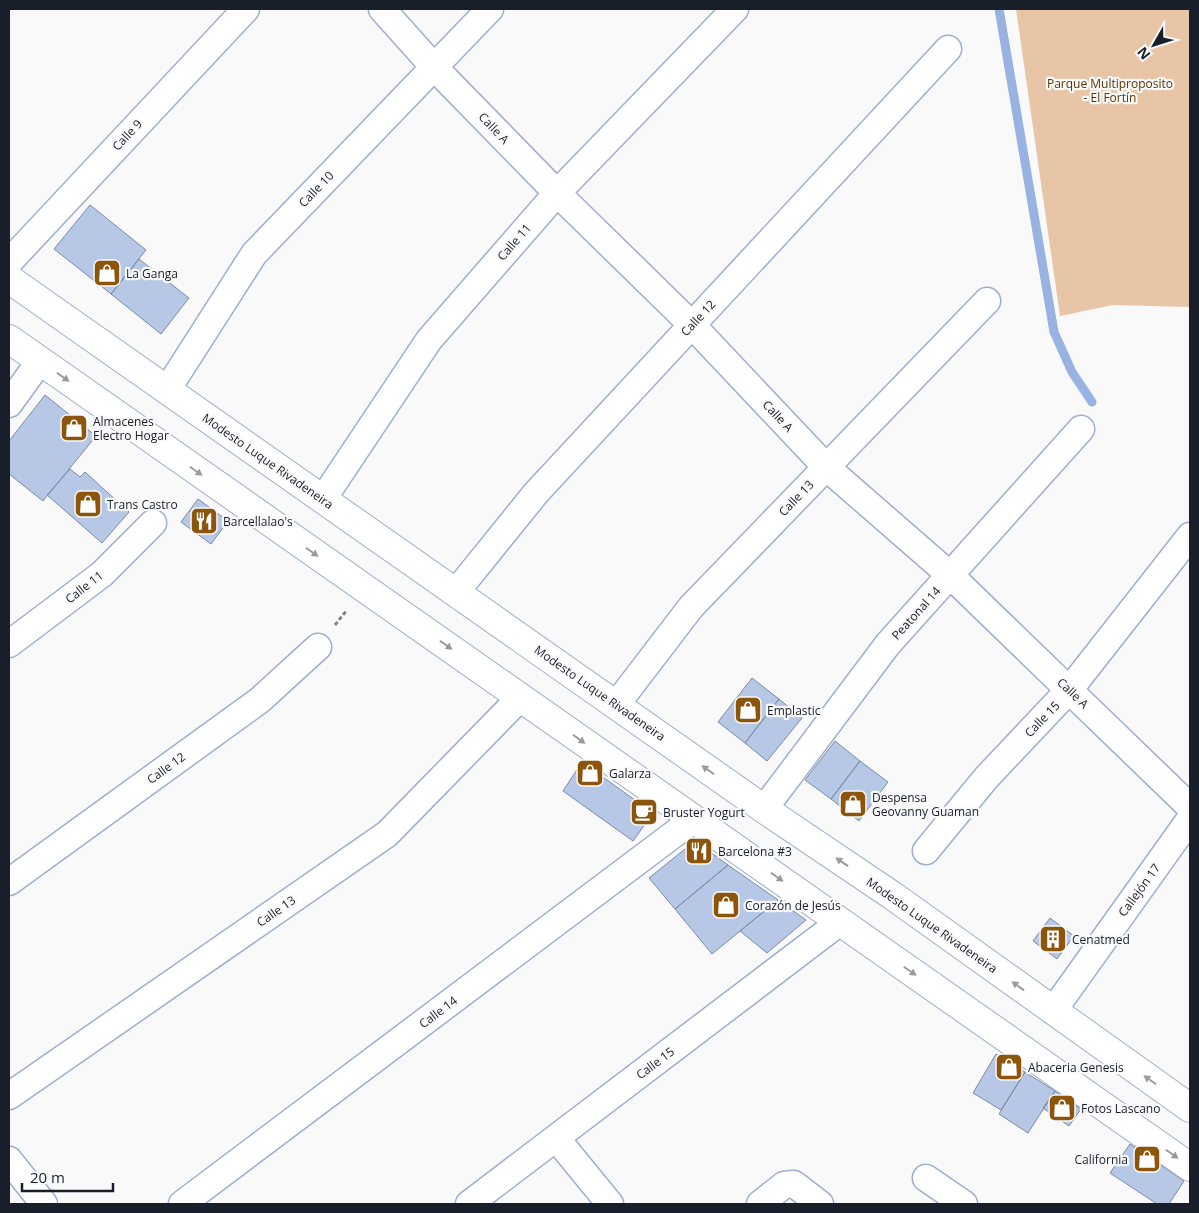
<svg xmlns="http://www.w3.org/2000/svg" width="1199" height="1213" font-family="'Open Sans',sans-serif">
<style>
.green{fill:#e7c5a6}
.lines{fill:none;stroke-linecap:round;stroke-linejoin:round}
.stream{stroke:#98b2e2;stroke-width:9}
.building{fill:#b7c8e6;stroke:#7a8aa6}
.street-casing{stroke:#9eaecc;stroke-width:29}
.secondary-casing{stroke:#9eaecc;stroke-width:30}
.path{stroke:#808389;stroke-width:3;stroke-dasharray:4 2.5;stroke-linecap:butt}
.street{stroke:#fff;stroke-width:26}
.secondary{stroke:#fff;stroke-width:28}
.oneway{fill:#989a9f}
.labels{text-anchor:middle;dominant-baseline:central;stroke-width:4.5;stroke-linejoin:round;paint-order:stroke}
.park-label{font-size:12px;fill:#5d3400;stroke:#f9f9f9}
.street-label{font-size:12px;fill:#191f2a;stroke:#f9f9f9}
.poi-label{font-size:12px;fill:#191f2a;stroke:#f9f9f9;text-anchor:start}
</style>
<rect width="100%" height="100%" fill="#f9f9f9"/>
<path class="green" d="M1016,9h174v298l-77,-2 -53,11z"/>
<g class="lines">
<path class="stream" d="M999,9l55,323 18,40 20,30"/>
</g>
<path class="building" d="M90,205l56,45 -35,44 -57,-45z
M139,259l50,39 -28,36 -50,-40z
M45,395l51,41 -53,65 -34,-27v-33z
M70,469l10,8 5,-5 44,40 -27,31 -55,-48z
M198,499l30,22 -17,23 -30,-22z
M752,678l27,21 -34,44 -27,-21z
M779,699l23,19 -35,43 -22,-18z
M835,741l25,20 -29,38 -26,-19z
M860,761l28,21 -29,39 -28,-22z
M582,762l71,51 -20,28 -70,-50z
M695,841l33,24 -53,44 -26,-31z
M728,865l50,35 -66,54 -37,-45z
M778,900l28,20 -39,33 -27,-22z
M1050,918l24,18 -17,23 -24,-18z
M996,1054l29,18 -24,38 -28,-17z
M1025,1072l30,19 -27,42 -29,-19z
M1055,1091l26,18 -12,17 -26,-18z
M1130,1144l54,37 -15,23h-12l-47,-31z"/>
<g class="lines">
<g class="street-casing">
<path id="street" d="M382,9l51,57 124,127 135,132 134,142 124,108 240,232
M9,262l237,-253
M167,390l87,-136 236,-245
M9,404l31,-43
M323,499l106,-159 128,-147 178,-184
M456,592l80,-99 412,-444
M9,644l93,-70 51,-51
M616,705l75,-98 296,-306
M764,809l124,-165 193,-215
M926,851l60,-73 84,-89 120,-153
M9,882l251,-182 58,-53
M1053,1011l137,-192
M9,1096l378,-262 133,-136
M556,1138l54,66
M9,1160l35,44
M926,1178l38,26
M182,1204l512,-385
M469,1204l371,-282
M760,1204l24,-19 10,-1 26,20"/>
</g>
<g class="secondary-casing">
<path id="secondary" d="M9,279l755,530 129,87 297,212
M9,339l1181,828"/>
</g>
<path class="path" d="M335,625l12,-15"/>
<use href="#street" class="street"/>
<use href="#secondary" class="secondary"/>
</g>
<defs><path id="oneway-solid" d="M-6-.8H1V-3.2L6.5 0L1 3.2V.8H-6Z" transform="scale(1.25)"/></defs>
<g class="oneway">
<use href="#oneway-solid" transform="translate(63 377) rotate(35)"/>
<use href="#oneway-solid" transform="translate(196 471) rotate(35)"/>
<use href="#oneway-solid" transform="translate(312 552) rotate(35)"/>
<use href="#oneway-solid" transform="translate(446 645) rotate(35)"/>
<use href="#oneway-solid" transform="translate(579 739) rotate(35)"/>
<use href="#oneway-solid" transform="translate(708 770) rotate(-145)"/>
<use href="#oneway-solid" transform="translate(842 862) rotate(-146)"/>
<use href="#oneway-solid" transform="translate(777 877) rotate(35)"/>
<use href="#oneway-solid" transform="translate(910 971) rotate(35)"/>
<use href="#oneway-solid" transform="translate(1018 986) rotate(-144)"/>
<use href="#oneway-solid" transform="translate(1150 1080) rotate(-145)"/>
<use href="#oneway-solid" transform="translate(1172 1154) rotate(35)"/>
</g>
<defs>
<g id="shop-square" transform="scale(1.4375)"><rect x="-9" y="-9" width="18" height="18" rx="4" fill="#8d550c" stroke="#f9f9f9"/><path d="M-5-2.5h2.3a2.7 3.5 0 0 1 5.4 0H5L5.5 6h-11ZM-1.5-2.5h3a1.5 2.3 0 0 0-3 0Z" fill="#fff"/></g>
<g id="restaurant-square" transform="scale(1.4375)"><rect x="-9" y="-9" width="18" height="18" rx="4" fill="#8d550c" stroke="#f9f9f9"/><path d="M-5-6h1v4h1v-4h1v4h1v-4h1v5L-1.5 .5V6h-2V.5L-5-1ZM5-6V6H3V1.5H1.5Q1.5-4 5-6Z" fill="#fff"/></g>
<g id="cafe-square" transform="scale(1.4375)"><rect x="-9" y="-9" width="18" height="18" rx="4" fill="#8d550c" stroke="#f9f9f9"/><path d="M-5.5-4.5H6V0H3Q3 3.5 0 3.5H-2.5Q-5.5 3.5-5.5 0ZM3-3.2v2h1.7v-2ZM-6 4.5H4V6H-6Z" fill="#fff"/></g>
<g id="building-square" transform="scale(1.4375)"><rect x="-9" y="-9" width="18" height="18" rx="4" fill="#8d550c" stroke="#f9f9f9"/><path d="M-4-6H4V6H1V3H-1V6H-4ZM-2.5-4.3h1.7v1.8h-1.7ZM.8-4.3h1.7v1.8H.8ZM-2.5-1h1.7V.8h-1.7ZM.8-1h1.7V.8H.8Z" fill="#fff"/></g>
</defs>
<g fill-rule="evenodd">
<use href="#shop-square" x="107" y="273"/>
<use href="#shop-square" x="74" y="428"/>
<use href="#shop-square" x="88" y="504"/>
<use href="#restaurant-square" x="204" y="521"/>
<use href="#shop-square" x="748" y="710"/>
<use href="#shop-square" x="590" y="773"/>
<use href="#shop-square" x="853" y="804"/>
<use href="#cafe-square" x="644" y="812"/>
<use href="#restaurant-square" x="699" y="851"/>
<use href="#shop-square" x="726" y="905"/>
<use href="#building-square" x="1053" y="939"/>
<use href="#shop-square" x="1009" y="1067"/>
<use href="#shop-square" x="1062" y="1108"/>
<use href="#shop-square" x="1147" y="1159"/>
</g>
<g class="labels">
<g class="park-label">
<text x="1110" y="83">Parque Multiproposito<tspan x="1110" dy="14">- El Fortín</tspan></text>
</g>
<g class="street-label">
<text transform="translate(494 128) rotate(46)">Calle A</text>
<text transform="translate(127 135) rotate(-47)">Calle 9</text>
<text transform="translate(316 189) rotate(-46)">Calle 10</text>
<text transform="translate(514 242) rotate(-49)">Calle 11</text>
<text transform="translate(698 318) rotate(-47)">Calle 12</text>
<text transform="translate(778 416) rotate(47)">Calle A</text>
<text transform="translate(268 461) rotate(35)">Modesto Luque Rivadeneira</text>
<text transform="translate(796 498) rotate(-46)">Calle 13</text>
<text transform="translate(84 587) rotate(-38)">Calle 11</text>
<text transform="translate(916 613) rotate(-48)">Peatonal 14</text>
<text transform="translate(600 693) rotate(35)">Modesto Luque Rivadeneira</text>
<text transform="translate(1073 693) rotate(44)">Calle A</text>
<text transform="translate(1042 719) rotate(-46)">Calle 15</text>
<text transform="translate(166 768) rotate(-36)">Calle 12</text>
<text transform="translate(1139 890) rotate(-54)">Callejón 17</text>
<text transform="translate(276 911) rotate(-35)">Calle 13</text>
<text transform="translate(932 925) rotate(35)">Modesto Luque Rivadeneira</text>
<text transform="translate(438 1012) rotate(-37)">Calle 14</text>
<text transform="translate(655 1063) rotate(-37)">Calle 15</text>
</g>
<g class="poi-label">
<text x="126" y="273">La Ganga</text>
<text x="93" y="421">Almacenes<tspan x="93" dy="14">Electro Hogar</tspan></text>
<text x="107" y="504">Trans Castro</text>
<text x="223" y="521">Barcellalao's</text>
<text x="767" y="710">Emplastic</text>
<text x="609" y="773">Galarza</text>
<text x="872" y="797">Despensa<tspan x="872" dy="14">Geovanny Guaman</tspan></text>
<text x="663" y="812">Bruster Yogurt</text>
<text x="718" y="851">Barcelona #3</text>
<text x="745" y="905">Corazón de Jesús</text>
<text x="1072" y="939">Cenatmed</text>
<text x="1028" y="1067">Abaceria Genesis</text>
<text x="1081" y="1108">Fotos Lascano</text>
<text x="1128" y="1159" text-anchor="end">California</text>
</g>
</g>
<rect width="1199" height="1213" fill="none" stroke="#191f2a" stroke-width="20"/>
<g transform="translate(1154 45) rotate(231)" stroke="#f9f9f9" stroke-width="4" paint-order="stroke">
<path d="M0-4L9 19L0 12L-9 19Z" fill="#191f2a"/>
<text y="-8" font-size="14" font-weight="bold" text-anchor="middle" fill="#191f2a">N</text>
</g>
<path d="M22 1183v8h91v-8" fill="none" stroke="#191f2a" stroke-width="2.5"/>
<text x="30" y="1183" font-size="15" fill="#191f2a" stroke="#f9f9f9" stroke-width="4" paint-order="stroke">20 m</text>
</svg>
